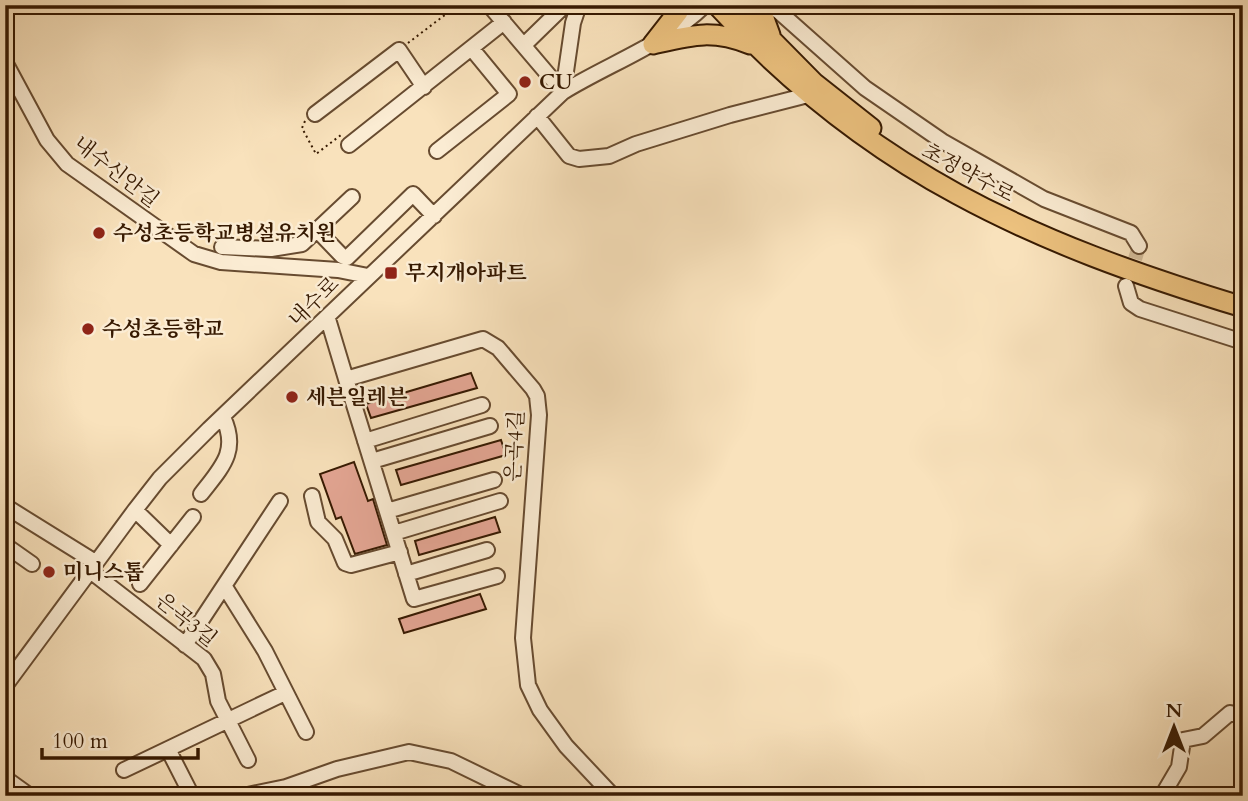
<svg xmlns="http://www.w3.org/2000/svg" width="1248" height="801" font-family="Cardo,'Noto Serif KR',serif">
<style>
.building{fill:#e4a694;stroke:#361901;stroke-width:2}
.lines{fill:none;stroke-linecap:round;stroke-linejoin:round}
.minor-tunnel{stroke:#d2ba97;stroke-width:14;stroke-dasharray:14 7;stroke-linecap:butt}
.minor-casing{stroke:#674b30;stroke-width:18}
.major-casing{stroke:#361901;stroke-width:23}
.path{stroke:#361901;stroke-width:2;stroke-dasharray:2 3.5;stroke-linecap:butt}
.minor{stroke:#fbecd3;stroke-width:14}
.major{stroke:#ecc17e;stroke-width:19}
.poi-dot{fill:#8f2418;stroke:#fbecd3;stroke-width:2.5}
.labels{text-anchor:middle;dominant-baseline:central;stroke-width:5;stroke-linejoin:round;paint-order:stroke}
.poi-label{font-size:21px;font-weight:bold;fill:#361901;stroke:#fbecd3;text-anchor:start}
.street-label{font-size:21px;fill:#361901;stroke:#fbecd3}
</style>
<rect width="100%" height="100%" fill="#f9e2bc"/>
<filter id="stains"><feTurbulence type="fractalNoise" baseFrequency=".00286" numOctaves="4"/><feColorMatrix values="0 0 0 0 .2 0 0 0 0 .09 0 0 0 0 .02 0 0 0 .5 -.17"/></filter>
<radialGradient id="worn" r=".72"><stop offset=".6" stop-color="#630" stop-opacity="0"/><stop offset="1" stop-color="#630" stop-opacity=".3"/></radialGradient>
<path class="building" d="M471,373l6,15 -106,30 -5,-14z
M501,440l5,15 -105,30 -5,-15z
M354,462l14,39 5,-2 14,46 -32,9 -14,-37 -5,2 -16,-45z
M495,517l5,15 -81,23 -4,-14z
M480,594l6,15 -82,24 -5,-14z"/>
<g class="lines">
<path class="minor-tunnel" d="M1129,279l10,-33"/>
<g class="minor-casing">
<path id="minor" d="M489,5l74,87
M1234,5l9,7
M760,11l16,-2 89,79 77,53 102,58 87,34 8,13
M524,45l41,-40
M5,62l42,78 20,24 127,90 27,8 117,8 30,6
M563,92l10,-69 6,-18
M315,114l84,-64 25,37
M537,116l32,40 10,3 30,-3 27,-12 94,-29 78,-20
M349,145l155,-123
M437,151l72,-57 -37,-45
M317,230l25,26 5,2 66,-64 21,22
M222,247l49,2 31,-5 50,-47
M1126,286l5,17 9,6 103,33
M328,319l18,60 137,-40 15,9 35,41 4,7 2,19 -16,223 5,47 12,25 26,36 47,50
M346,379l68,220 83,-23
M365,441l117,-36
M372,461l118,-35
M201,494c21,-27 38,-43 22,-77
M312,496l6,26 17,17 10,24 6,2 49,-13
M5,506l90,56
M135,510l36,35
M387,511l107,-31
M394,533l106,-32
M5,545l27,19
M89,570l115,89 9,15 5,27 30,59
M406,574l81,-24
M140,584l53,-67
M225,587l40,64 41,81
M185,645l95,-144
M5,686l130,-176 25,-32 49,-49 354,-337c47,-29 101,-47 142,-87
M168,749l24,47
M124,770l161,-77
M5,778l25,18
M243,796l43,-9 51,-18 72,-17 42,9 72,35
M1162,796l17,-29 4,-27 20,-4 27,-23 13,3"/>
</g>
<g class="major-casing">
<path id="major" d="M717,5c152,166 314,238 526,302
M737,5l77,78 57,45
M759,5l11,30
M653,44c39,-9 59,-15 97,0
M653,44l25,-32 2,-7"/>
</g>
<path class="path" d="M408,43l50,-38
M305,121l-3,7 14,26 25,-19"/>
<use href="#minor" class="minor"/>
<use href="#major" class="major"/>
</g>
<g class="poi-dot">
<circle cx="525" cy="82" r="7"/>
<circle cx="99" cy="233" r="7"/>
<rect x="384" y="266" width="14" height="14" rx="3.5"/>
<circle cx="88" cy="329" r="7"/>
<circle cx="292" cy="397" r="7"/>
<circle cx="49" cy="572" r="7"/>
</g>
<g class="labels">
<g class="poi-label">
<text x="539" y="82">CU</text>
<text x="113" y="233">수성초등학교병설유치원</text>
<text x="405" y="273">무지개아파트</text>
<text x="102" y="329">수성초등학교</text>
<text x="306" y="397">세븐일레븐</text>
<text x="63" y="572">미니스톱</text>
</g>
<g class="street-label">
<text transform="translate(116 172) rotate(38)">내수신안길</text>
<text transform="translate(968 173) rotate(28)">초정약수로</text>
<text transform="translate(314 302) rotate(-45)">내수로</text>
<text transform="translate(515 446) rotate(-87)">은곡4길</text>
<text transform="translate(186 620) rotate(39)">은곡3길</text>
</g>
</g>
<rect width="1248" height="801" fill="none" stroke="#f9e2bc" stroke-width="28"/>
<rect x="7" y="7" width="1234" height="787" fill="none" stroke="#361901" stroke-width="3.5"/>
<rect x="14" y="14" width="1220" height="773" fill="none" stroke="#361901" stroke-width="2"/>
<g transform="translate(1174 727)" stroke="#fbecd3" stroke-width="5" paint-order="stroke">
<path d="M0-5L12 26L0 18L-12 26Z" fill="#361901"/>
<text y="-10" font-size="19" font-weight="bold" text-anchor="middle" fill="#361901">N</text>
</g>
<path d="M42 748v10h156v-10" fill="none" stroke="#361901" stroke-width="3.5"/>
<text x="52" y="748" font-size="21" fill="#361901" stroke="#fbecd3" stroke-width="5" paint-order="stroke">100 m</text>
<rect width="100%" height="100%" filter="url(#stains)"/>
<rect width="100%" height="100%" fill="url(#worn)"/>
</svg>
